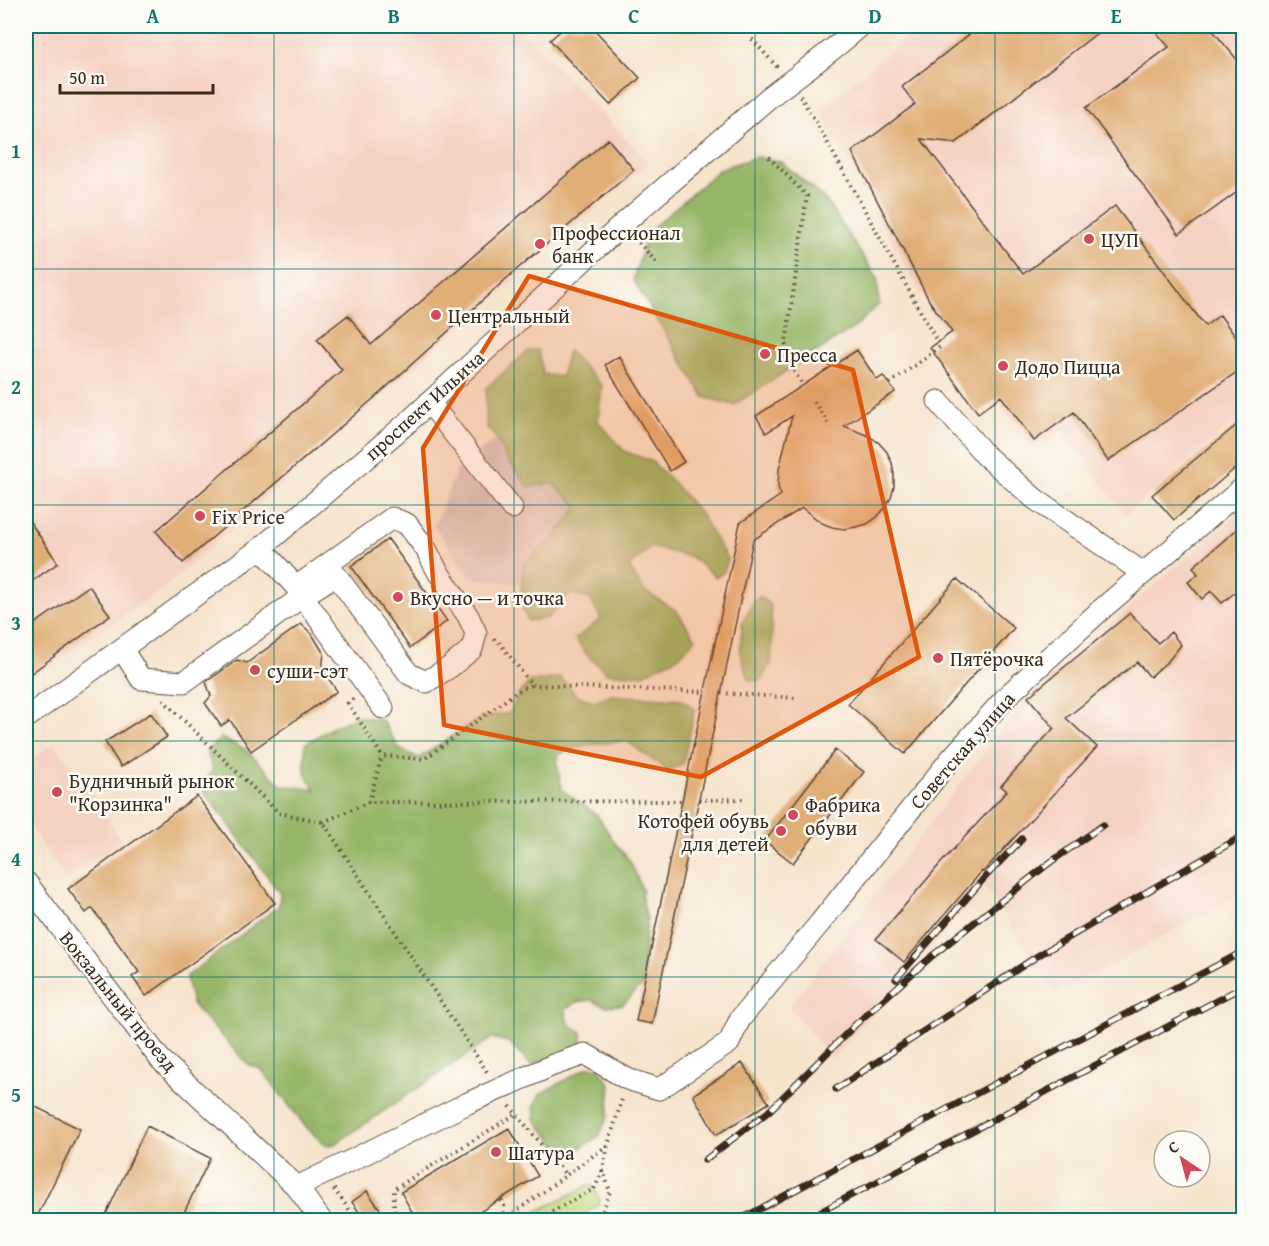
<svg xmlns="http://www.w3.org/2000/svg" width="1269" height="1246" font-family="'Gentium Book Plus',serif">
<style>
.built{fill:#f5d2c2}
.industrial{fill:#d1bfbd}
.green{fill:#bfd579;stroke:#7d804c;stroke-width:1.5}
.forest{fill:#97b669;stroke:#697044;stroke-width:1.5}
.building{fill:#e0ae77}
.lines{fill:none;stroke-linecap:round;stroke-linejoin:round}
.minor-casing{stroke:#574638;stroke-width:23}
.path{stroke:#574638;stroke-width:4;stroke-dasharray:1.5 4.5;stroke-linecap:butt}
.minor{stroke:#fff;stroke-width:21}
.rail-casing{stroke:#3b2a1e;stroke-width:7}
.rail{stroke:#fdfcf7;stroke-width:4.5;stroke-dasharray:14;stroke-linecap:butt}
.marked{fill:#df570d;fill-opacity:0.2;stroke:#df570d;stroke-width:4.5;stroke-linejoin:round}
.grid{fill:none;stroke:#0f766e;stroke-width:1.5;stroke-opacity:0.55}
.poi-dot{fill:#d1495b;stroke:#fdfcf7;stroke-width:2}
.labels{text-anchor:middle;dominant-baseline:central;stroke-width:5;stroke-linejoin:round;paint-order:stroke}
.poi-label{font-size:20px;fill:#3b2a1e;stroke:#fdfcf7;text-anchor:start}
.street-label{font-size:20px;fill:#3b2a1e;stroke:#fdfcf7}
.neatline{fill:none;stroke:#0f766e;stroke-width:2}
.grid-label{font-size:20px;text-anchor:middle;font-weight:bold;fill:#0f766e}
</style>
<rect width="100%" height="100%" fill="#fdfcf7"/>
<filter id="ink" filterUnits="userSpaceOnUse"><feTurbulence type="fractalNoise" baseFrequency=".0167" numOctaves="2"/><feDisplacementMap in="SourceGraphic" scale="12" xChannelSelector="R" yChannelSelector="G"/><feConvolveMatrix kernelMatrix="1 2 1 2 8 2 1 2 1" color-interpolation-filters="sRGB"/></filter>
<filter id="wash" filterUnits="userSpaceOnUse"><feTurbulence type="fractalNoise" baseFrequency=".008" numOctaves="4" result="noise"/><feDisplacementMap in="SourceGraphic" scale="24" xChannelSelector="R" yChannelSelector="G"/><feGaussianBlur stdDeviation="1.35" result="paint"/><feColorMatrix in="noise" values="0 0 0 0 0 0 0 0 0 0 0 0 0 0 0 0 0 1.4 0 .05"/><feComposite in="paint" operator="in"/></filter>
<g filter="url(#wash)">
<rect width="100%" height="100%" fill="#f6e4cd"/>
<path class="built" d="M26,26h491l132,136 -270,236 -210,186 -143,98z
M920,26h323v390l-118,99 -62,-85 -30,17 -107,-143 -107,-194z
M1243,508v385l-187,101 -71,-107 -153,171 -43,-51 238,-310z
M55,743l67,97 -56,39 -40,-58v-57z"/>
<path class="industrial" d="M525,416l102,56 -86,115 -71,-10 -36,-51 23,-57z"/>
<path class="green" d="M591,1184l9,16 -1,4 -23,16h-56z"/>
<path class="forest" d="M756,157l25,5 44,37 52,79 2,26 -24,23 -121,78 -30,-8 -71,-117 15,-48 72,-63z
M538,350l5,24 18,3 7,-27 34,36 -4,35 26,30 27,10 23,22 27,32 27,45 -4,12 -8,5 -25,-20 -39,-10 -23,19 15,25 32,19 20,29 -18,18 -36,18 -35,-2 -18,-16 -14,-18 26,-20 -11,-20 -20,-5 -22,24 -20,3 -9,-19 3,-16 1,-22 34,-29 21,-29 -26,-23 -23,4 -21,-26 -13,-25 -9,-9v-39l42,-37z
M760,596l11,10 1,33 -1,25 -11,17 -11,-1 -9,-27 2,-29 10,-20z
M560,677l17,19 17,5 15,-6 73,4 13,10 -12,55 -15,7 -42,-30 -39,4 -28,9 -2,9 5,27 35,25 18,28 15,18 13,30 -2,2 6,27 -3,34 -1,31 -21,20 -17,1 -14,-6 -14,2 -11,7c0,14 3,17 16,23v16l-51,17 -22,-23 -17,-4 -157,106 -10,1 -20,-19 -43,-56 -14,-6 -56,-60 -6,-27 93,-71 1,-13 -79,-106 12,-17 -6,-19 14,-13 24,11 36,36 34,5 -10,-17v-29l28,-17 25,-11 24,4 17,29 20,9 63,-41 28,-4 8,-18 12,-14h8z
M588,1067h10l13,18 -3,31 -9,20 -23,15 -15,1 -26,-33 -1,-13 6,-12z"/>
<g id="blocks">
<path class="building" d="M566,26h25l49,52 -30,27 -60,-65z
M980,26h126l-150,117 -35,-4 102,135 92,-68 90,120 15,-11 24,34v18l-136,94 -34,-49 -40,29 -33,-45 -23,17 -48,-65 22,-16 -22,-30 -78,-150 63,-48 -13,-17z
M1151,26h58l35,42v119l-65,47 -93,-126 83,-61z
M608,139l26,31 -118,100 -136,123 -197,170 -27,-32 186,-161 -25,-31 31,-24 23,30z
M857,350l20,30 6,-4 12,16 -51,34 25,10 10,7 8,9 5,11 2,12v12l-3,11 -6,10 -8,9 -10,7 -11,3 -12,2 -12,-2 -10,-4 -20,-15 -49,32 -101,484 -16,-3 104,-498 41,-28 -3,-8 1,-18 13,-53 -26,17 -10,-17z
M619,356l65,106 -14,9 -65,-106z
M1244,419v42l-70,59 -22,-25z
M26,516l32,47 -32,22z
M1244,523v62l-22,18 -11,-12 -9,8 -14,-17 10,-8 -5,-7z
M388,539l59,82 -37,27 -59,-82z
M957,579l57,49 -109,126 -57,-50z
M89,586l21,29 -84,62v-47z
M1130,613l28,30 13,-11 10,13 -12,15 -19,17 -13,-15 -71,56 31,29 -114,125 -1,-1 -78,91 -28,-23 64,-75 67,-73 -6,-5 53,-58 -26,-31z
M301,624l11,10 12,20 -2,15 15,22 -86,60 -21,-31 -9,6 -16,-23 6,-7 -5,-14 31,-22 10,3z
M151,713l16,24 -46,30 -16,-25z
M835,750l29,22 -71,91 -28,-22z
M197,796l78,107 -129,93 -14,-19 7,-5 -47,-64 -6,5 -18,-24z
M742,1063l27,40 -53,32 -23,-40z
M26,1102l54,27 -45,92h-9z
M147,1126l63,32 -30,63h-77z
M509,1128l29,48 -73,45h-48l-16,-29z
M367,1191l15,21 -11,9h-6l-13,-19z"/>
</g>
</g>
<g filter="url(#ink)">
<use href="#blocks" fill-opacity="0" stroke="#574638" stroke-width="1.5"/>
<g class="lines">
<g class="minor-casing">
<path id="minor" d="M938,401l47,54 50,44 108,74
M429,402l83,106
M261,548l35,39 87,121
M122,649l19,30 43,3 119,-86 33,-21 73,99 17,8 24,-15 22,-18 4,-16 -8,-17 -30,-44 -12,-23 -19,-25 -15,-6 -96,69
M26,718l235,-170 145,-124 218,-201 142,-123c31,-25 65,-47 94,-74
M26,882l134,177 137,128 24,33
M297,1187l171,-84 85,-38 32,-11 42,25 32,10 70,-46 11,-24 80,-96 129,-162 59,-66 95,-87 141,-121"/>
</g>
<path class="path" d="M752,39l25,28
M800,96l15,24 125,227 -51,37
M769,157l38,39 -23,160 19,29
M635,238l21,24
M814,402l14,21
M494,639l4,2 34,44 173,7
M721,693l75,5
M353,699l-5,4 34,53 42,3 97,-70 11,-4
M163,700l116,113 44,9 164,250
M699,800l46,-1
M369,802l13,-46
M323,822l46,-20 313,-1
M510,1106l56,69
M334,1189l23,31
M501,1200l3,6 -1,14
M387,1220l7,-7v-24l122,-75
M504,1220l104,-75 15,-49
M536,1220l58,-31 9,-19
M587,1220l16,-10 7,-18 -7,-22 5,-25"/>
<use href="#minor" class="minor"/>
<g class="rail-casing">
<path id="rail" d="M896,979l90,-103 36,-37
M836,1089l203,-134 205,-120
M705,1160l63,-48 88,-88 76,-68 116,-92 55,-39
M739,1220l505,-269
M805,1220l439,-234"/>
</g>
<use href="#rail" class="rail"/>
</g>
</g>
<path class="marked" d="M529,276l324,94 66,287 -218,120 -257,-52 -21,-277z"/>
<path class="grid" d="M274,26v1194M514,26v1194M755,26v1194M995,26v1194M26,269h1218M26,505h1218M26,741h1218M26,977h1218"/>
<g class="poi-dot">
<circle cx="1089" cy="239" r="6"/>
<circle cx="540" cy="244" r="6"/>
<circle cx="436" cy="315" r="6"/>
<circle cx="765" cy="354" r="6"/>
<circle cx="1003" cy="366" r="6"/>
<circle cx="200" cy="516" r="6"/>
<circle cx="398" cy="597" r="6"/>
<circle cx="938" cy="658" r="6"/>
<circle cx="255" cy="670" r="6"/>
<circle cx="57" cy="792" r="6"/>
<circle cx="793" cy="815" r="6"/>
<circle cx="781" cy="831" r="6"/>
<circle cx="496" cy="1152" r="6"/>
</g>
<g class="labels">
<g class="poi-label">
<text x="552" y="232">Профессионал<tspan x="552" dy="23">банк</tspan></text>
<text x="1101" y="239">ЦУП</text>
<text x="448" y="315">Центральный</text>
<text x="777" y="354">Пресса</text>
<text x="1015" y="366">Додо Пицца</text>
<text x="212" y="516">Fix Price</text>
<text x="410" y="597">Вкусно — и точка</text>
<text x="950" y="658">Пятёрочка</text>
<text x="267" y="670">суши-сэт</text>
<text x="69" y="780">Будничный рынок<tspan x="69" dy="23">"Корзинка"</tspan></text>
<text x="805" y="804">Фабрика<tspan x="805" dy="23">обуви</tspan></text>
<text x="769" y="820" text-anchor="end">Котофей обувь<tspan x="769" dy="23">для детей</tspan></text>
<text x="508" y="1152">Шатура</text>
</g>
<g class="street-label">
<text transform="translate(424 405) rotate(-42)">проспект Ильича</text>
<text transform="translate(962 750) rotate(-49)">Советская улица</text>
<text transform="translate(119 1001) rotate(51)">Вокзальный проезд</text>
</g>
</g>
<rect width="1269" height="1246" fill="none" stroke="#fdfcf7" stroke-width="66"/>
<g transform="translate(1182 1159) rotate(324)"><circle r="28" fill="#fdfcf7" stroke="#afa8a0" stroke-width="1.5"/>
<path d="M0-4.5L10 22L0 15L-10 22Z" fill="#d1495b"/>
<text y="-9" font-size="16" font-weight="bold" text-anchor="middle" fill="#3b2a1e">С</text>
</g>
<path d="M60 84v9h153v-9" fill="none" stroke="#3b2a1e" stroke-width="3"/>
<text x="69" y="84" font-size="18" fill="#3b2a1e" stroke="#fdfcf7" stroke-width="4.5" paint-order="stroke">50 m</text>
<rect x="33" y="33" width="1203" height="1180" class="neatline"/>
<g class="grid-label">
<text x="153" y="23">A</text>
<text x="394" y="23">B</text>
<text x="634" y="23">C</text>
<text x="875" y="23">D</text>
<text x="1116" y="23">E</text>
<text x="16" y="158">1</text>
<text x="16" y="394">2</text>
<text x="16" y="630">3</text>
<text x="16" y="866">4</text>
<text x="16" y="1102">5</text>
</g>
</svg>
